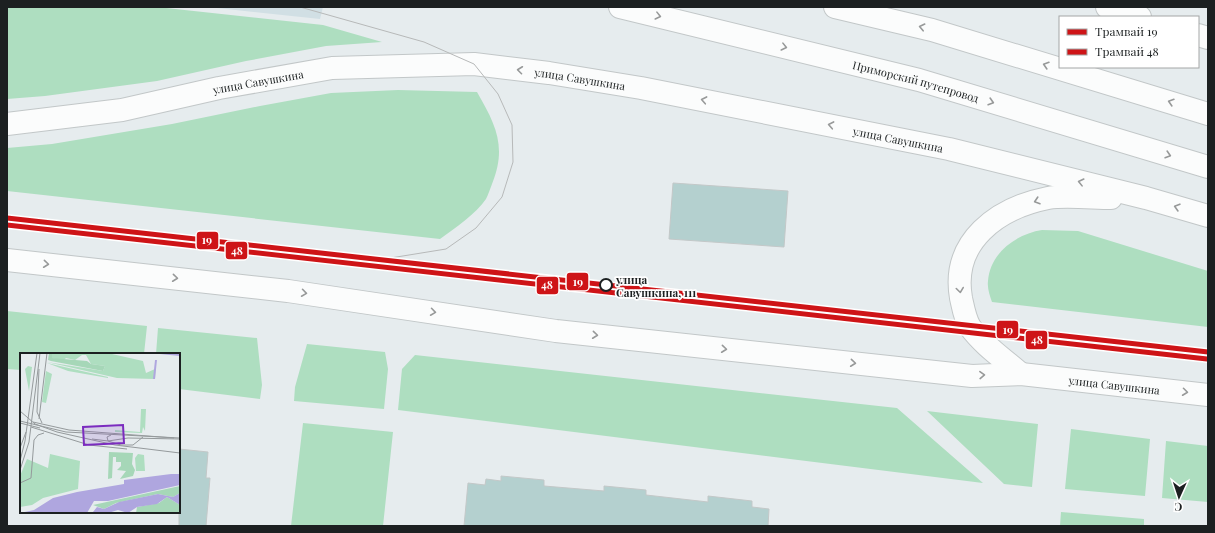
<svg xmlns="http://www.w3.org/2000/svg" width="1215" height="533" font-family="'Playfair Display',serif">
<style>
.built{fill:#d1dfe4}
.green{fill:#aedec0}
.building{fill:#b4d0cf;stroke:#c3c8c8}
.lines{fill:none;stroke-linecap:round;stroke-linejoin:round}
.major-casing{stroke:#c2c7c8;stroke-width:24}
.major{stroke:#fbfcfc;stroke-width:22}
.tram{stroke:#b7b9b9;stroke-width:1}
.tram-1-casing{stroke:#fff;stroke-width:8}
.tram-2-casing{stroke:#fff;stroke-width:8}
.tram-1{stroke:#ce1417;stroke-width:5}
.tram-2{stroke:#ce1417;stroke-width:5}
.oneway{stroke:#979999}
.stop-dot{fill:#fff;stroke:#1c2021;stroke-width:2}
.labels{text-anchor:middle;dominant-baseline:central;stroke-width:3.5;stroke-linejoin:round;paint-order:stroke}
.street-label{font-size:11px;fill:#1c2021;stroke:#fff}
.stop-label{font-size:11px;font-weight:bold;fill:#1c2021;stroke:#fff;text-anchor:start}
.inset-river{fill:none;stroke:#afa6df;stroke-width:2}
.inset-road{fill:none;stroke:#959a9c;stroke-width:1}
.view{fill:#7b2cbf;fill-opacity:0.15;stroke:#7b2cbf;stroke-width:2}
.inset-edge{fill:none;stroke:#1c2021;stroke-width:2}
.line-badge{stroke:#fff;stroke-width:1.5}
.badge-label{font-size:11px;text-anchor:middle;font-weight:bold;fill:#fff}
</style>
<rect width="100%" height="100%" fill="#e6ecee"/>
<path class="built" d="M208,7h115l-3,12z"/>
<path class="green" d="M7,7h150l166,18 59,17 -56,4 -80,15 -89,20 -112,15 -38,3z
M398,90l79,2c19,33 30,55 15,92 -2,5 -4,11 -6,15 -10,15 -31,29 -46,40l-433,-48v-43l45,-4 120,-20 88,-18 71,-13z
M1042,230l36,1 130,40v56l-216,-25c-2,-6 -5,-14 -4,-21 2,-28 28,-47 54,-51z
M7,311l140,15 -3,28h-123v16l-14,-1z
M158,328l99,10 5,47 -2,14 -81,-10v-35h-23z
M307,344l78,8 3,17 -4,40 -90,-8 1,-14z
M415,355l482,53 86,75 -585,-73 4,-41z
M927,411l111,13 -6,63 -28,-3z
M303,423l90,9 -10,94h-92z
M1071,429l79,10 -5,57 -80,-7z
M1166,441l42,5v56l-46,-4z
M1061,512l83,7v7h-84z"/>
<path class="building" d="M673,183l115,8 -4,56 -115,-8z
M179,449l29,3 -2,26h4l-4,48h-27z
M501,476l43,4v6l60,5v-5l42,4v5l62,7v-6l44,5v6l17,2 -1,17h-304l4,-43 17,2 1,-6 15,2z"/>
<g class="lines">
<g class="major-casing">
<g id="major">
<path id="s1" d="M620,7l299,73 289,87"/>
<path d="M835,7l97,23 276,84"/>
<path d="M1107,7l33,10"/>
<path d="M1198,35l10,3"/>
<path id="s2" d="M7,124l115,-14 97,-22 113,-20 142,-4 75,9 92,15 308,61 197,49 62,18"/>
<path id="s3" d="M7,260l281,31 268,40 416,45 49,-2 187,21"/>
<path d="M1021,374c-17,-15 -37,-28 -51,-47 -5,-8 -7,-20 -9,-29 -10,-57 37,-90 87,-100 15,-3 46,0 63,0"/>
</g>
</g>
<use href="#major" class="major"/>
<path class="tram" d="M300,7l124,35 50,22 24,30 14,31 1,37 -11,35 -26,31 -30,21 -68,11"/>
<g class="tram-1-casing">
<path id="tram-1" d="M7,218l1201,134"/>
</g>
<g class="tram-2-casing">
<path id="tram-2" d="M7,225l1200,134"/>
</g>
<use href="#tram-1" class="tram-1"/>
<use href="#tram-2" class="tram-2"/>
</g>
<defs><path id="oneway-chevron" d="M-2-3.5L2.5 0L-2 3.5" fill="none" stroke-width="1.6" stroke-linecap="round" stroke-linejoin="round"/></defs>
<g class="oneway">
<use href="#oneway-chevron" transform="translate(658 16) rotate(14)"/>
<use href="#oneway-chevron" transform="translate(922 27) rotate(-167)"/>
<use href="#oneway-chevron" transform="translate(784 47) rotate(14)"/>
<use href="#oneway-chevron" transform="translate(1046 65) rotate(-163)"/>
<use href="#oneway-chevron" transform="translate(520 70) rotate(-173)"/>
<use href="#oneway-chevron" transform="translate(704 100) rotate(-169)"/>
<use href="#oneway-chevron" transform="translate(991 102) rotate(17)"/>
<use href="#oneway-chevron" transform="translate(1171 102) rotate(-163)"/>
<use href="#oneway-chevron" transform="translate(831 125) rotate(-169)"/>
<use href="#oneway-chevron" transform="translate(1168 155) rotate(17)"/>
<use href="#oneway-chevron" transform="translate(1081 182) rotate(-166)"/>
<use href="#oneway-chevron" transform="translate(1037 201) rotate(162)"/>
<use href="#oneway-chevron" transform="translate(1177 207) rotate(-164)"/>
<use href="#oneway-chevron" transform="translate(46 264) rotate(6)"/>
<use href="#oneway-chevron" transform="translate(175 278) rotate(6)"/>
<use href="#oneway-chevron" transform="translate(960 290) rotate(82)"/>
<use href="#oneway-chevron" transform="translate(304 293) rotate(8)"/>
<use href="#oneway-chevron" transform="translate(433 312) rotate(8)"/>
<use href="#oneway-chevron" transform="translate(595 335) rotate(6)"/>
<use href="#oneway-chevron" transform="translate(724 349) rotate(6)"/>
<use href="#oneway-chevron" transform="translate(853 363) rotate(6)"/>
<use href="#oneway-chevron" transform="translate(982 375) rotate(-2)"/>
<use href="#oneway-chevron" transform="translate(1185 392) rotate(7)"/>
</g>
<circle class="stop-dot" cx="606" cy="285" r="6"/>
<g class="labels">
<g class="street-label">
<text stroke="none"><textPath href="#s2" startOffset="579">улица Савушкина</textPath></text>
<text stroke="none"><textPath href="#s2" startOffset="255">улица Савушкина</textPath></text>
<text stroke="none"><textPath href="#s1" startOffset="305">Приморский путепровод</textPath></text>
<text stroke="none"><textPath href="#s2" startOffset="903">улица Савушкина</textPath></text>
<text stroke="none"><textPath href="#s3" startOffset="1115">улица Савушкина</textPath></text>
</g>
<g class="stop-label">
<text x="616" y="279">улица<tspan x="616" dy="13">Савушкина, 111</tspan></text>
</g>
</g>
<g transform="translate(20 353)">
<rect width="160" height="160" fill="#e6ecee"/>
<path d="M32,0l60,1 31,7 3,12 9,-4 1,-6 -1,16 -38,-1 -70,-16 56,9 2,-5 -14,-2 -5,-9h-4l-7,5 -9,-2 -3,3 -11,-3zM27,10l61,14v1l-40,-7zM8,13l4,1 -3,24 -4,-22zM26,18l6,3 -6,29 -4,-1zM121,56h5l-1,22 -2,-4 -1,6 -27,-1v-2l25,2zM30,101l30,7 -2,28 -35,9 -11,7 -12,2v-31l7,-17 21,9zM118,101l6,1 1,16h-9l-1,-13z" fill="#aedec0"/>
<path d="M29,0h3v5l35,3 4,3 14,2 -2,5 -52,-10 -3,-1zM89,99l24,1 -1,11 3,6 -2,6 -13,3 6,-8 -9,-1 4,-4v-4h-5v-5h-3l-1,21 -4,1zM160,133v7l-7,4 -15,-3 -42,9 -12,6 -11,-4zM147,144l13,8v8h-44l1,-6 22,-4z" fill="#a6d7b8"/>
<path d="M151,121h9v11l-72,16h-14l-7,12h-67l14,-3 19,-12 24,-6 47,-8v-4zM160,140v12l-13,-8 -10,7 -20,3 -9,6 -10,-3 -10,3 -15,-1 4,-5 7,2 15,-7 39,-8 15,3z" fill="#afa6df"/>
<path class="inset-river" d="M140,0l20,2M134,26l2,-19"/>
<path class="inset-road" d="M19,16l-2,43 5,11M0,58l15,13 22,8 58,13 65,8M19,66l8,-66M0,68l46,11 114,6M13,69l36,8 105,8M0,70l20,5M11,74l58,18 38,4M91,82l-4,2 1,4 13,4h12l10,-8M72,86l16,2 20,-3 52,1M0,95l6,-16M0,108l5,-20 12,-88M0,117l9,-28 11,-89M0,130l11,-5 3,-38 4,-5 6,-2"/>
<path class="view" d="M103,72l1,18 -40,2 -1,-18z"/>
<rect width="160" height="160" class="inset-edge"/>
</g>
<g class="line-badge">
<rect x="196" y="231" width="23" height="19" rx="4" fill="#ce1417"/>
<rect x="225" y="241" width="23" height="19" rx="4" fill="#ce1417"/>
<rect x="566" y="272" width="23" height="19" rx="4" fill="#ce1417"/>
<rect x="536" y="276" width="23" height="19" rx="4" fill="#ce1417"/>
<rect x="996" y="320" width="23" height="19" rx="4" fill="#ce1417"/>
<rect x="1025" y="330" width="23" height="20" rx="4" fill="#ce1417"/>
</g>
<g class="badge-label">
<text x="207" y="244">19</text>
<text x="237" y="255">48</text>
<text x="578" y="286">19</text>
<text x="547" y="289">48</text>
<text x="1008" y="334">19</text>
<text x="1037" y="344">48</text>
</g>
<rect width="1215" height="533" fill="none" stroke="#1c2021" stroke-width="16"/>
<rect x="1059" y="16" width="140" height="52" fill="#ffffff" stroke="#a4a6a6"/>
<rect x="1067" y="29" width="20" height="6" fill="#ce1417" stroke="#a4a6a6"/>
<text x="1095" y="36" font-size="12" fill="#1c2021">Трамвай 19</text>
<rect x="1067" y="49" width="20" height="6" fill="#ce1417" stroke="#a4a6a6"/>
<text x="1095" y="56" font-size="12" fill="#1c2021">Трамвай 48</text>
<g transform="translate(1179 497) rotate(183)" stroke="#ffffff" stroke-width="3" paint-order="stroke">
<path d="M0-3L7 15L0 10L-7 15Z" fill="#1c2021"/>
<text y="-6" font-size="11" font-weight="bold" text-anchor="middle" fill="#1c2021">С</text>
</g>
</svg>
